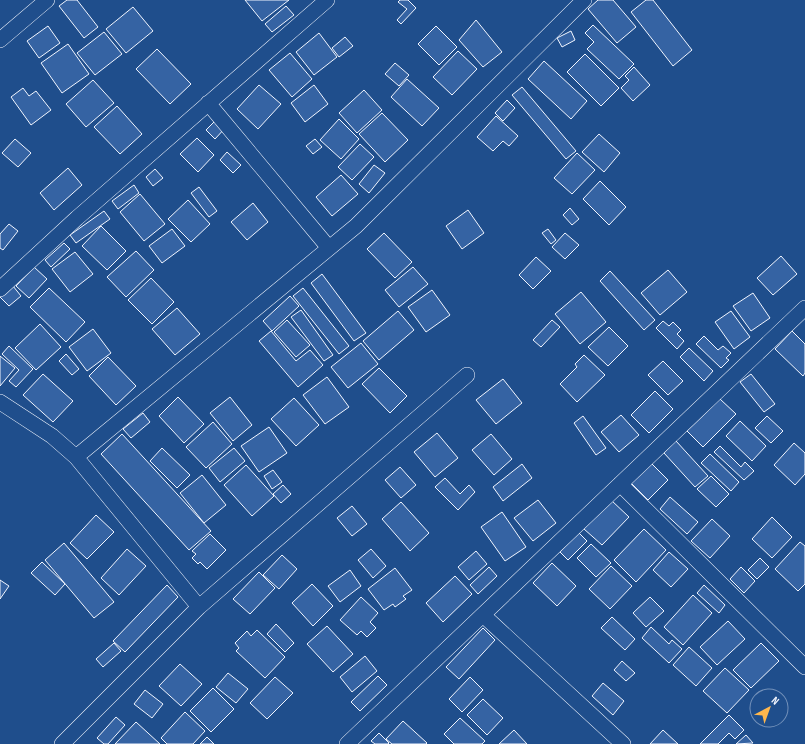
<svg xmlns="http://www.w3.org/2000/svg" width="805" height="744" font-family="'Sofia Sans Condensed',sans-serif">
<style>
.building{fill:#3563a3;stroke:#f2f6ff}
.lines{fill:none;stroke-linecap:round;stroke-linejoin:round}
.minor-casing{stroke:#f2f6ff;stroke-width:16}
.minor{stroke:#1f4e8c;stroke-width:15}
</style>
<rect width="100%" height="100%" fill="#1f4e8c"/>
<path class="building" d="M67,0h10l21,27 -14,11 -25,-32z
M245,0h44l-27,21z
M400,0h8l8,8 -15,16 -4,-4 10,-11 -9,-7z
M598,0h15l23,27 -19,16 -29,-34z
M646,0h7l39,50 -19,16 -42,-54z
M286,6l8,9 -22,17 -7,-8z
M133,7l20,24 -27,22 -20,-24z
M476,20l26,32 -19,15 -24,-27z
M593,25l41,39 -15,15 -32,-30 7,-7 -9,-9z
M48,26l12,17 -21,15 -12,-17z
M436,26l21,21 -18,18 -21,-21z
M571,31l4,9 -13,7 -5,-9z
M104,32l18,22 -27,21 -18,-22z
M319,33l18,24 -23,18 -18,-23z
M345,37l8,9 -14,11 -7,-9z
M68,44l21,30 -27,19 -21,-30z
M157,49l34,35 -21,20 -34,-35z
M458,51l19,18 -25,26 -19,-18z
M290,53l22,26 -20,18 -23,-27z
M585,54l34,34 -18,18 -34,-34z
M544,61l43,40 -16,18 -43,-40z
M395,63l14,12 -10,11 -14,-12z
M634,67l16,18 -17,16 -12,-13 8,-8 -4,-4z
M407,79l32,29 -17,18 -31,-29z
M93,80l21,23 -28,24 -20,-23z
M259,85l22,19 -23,25 -21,-20z
M314,85l14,19 -23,18 -14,-19z
M522,87l54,64 -10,8 -54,-64z
M23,88l6,8 7,-5 15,19 -20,15 -20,-28z
M364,90l18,20 -25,23 -18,-20z
M507,100l8,8 -12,13 -8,-8z
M117,106l25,28 -22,20 -26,-27z
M382,113l26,27 -23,22 -26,-28z
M496,116l22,20 -9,10 -6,-5 -10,10 -16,-14z
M217,119l9,8 -11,12 -9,-9z
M339,119l20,20 -18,20 -21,-19z
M599,134l21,19 -16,19 -22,-20z
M197,138l17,17 -16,17 -18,-18z
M15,139l16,14 -13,14 -16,-14z
M315,139l7,8 -9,7 -7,-8z
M360,144l14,13 -22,23 -14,-13z
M227,152l14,13 -8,8 -13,-13z
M577,153l18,17 -23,24 -18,-16z
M374,165l11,8 -16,20 -10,-9z
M68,168l14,17 -28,25 -14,-17z
M155,169l8,9 -10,8 -7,-9z
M341,175l17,19 -26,22 -16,-19z
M600,181l26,26 -17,18 -26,-26z
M134,185l5,8 -21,16 -6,-8z
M199,187l18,24 -8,6 -18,-24z
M140,194l25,30 -21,17 -24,-29z
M188,200l22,24 -19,18 -23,-23z
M253,203l15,19 -21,18 -16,-18z
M570,208l9,11 -7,6 -9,-10z
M468,210l16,23 -22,16 -16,-23z
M104,211l6,8 -34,24 -6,-8z
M9,224l9,7 -15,19 -3,-2v-14z
M101,226l25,25 -19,19 -25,-24z
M172,229l13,17 -23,17 -13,-17z
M548,229l8,11 -5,4 -9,-11z
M384,233l28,29 -17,16 -28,-29z
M565,233l14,12 -14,14 -13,-12z
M64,243l6,6 -19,18 -6,-7z
M136,251l18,19 -28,27 -19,-20z
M75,252l18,22 -23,18 -18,-23z
M781,256l16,18 -24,21 -16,-17z
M536,257l15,14 -18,18 -14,-14z
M34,267l13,12 -18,19 -13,-12z
M413,267l15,17 -29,23 -14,-17z
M668,270l19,22 -27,23 -19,-22z
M610,271l45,49 -11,10 -44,-49z
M322,274l44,59 -12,8 -43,-58z
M151,278l23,24 -22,22 -24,-24z
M13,286l8,10 -12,10 -9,-9z
M49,288l36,34 -19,20 -36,-35z
M303,288l46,58 -10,8 -46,-58z
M432,290l18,25 -24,17 -18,-25z
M581,292l25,30 -26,22 -25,-30z
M753,293l17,25 -19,13 -18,-25z
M290,296l9,10 -27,25 -9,-10z
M177,308l23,26 -25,21 -23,-26z
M301,310l32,45 -9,6 -33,-44z
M398,311l16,19 -35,30 -16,-19z
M731,311l19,26 -16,12 -19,-27z
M287,320l23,25 -14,12 -22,-25z
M552,320l8,7 -19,20 -8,-7z
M663,321l6,5 4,-4 8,8 -4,4 7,7 -7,8 -21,-21z
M40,324l21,23 -25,23 -21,-22z
M609,327l19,19 -20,20 -20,-19z
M93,329l18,24 -24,18 -18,-24z
M271,331l25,30 14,-11 13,15 -25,22 -39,-46z
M792,331l13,13v29l-2,3 -28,-27z
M704,336l14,14 5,-4 8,7 -5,5 3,2 -8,8 -25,-24z
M361,343l17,21 -30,24 -17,-21z
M9,346l24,23 -17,18 -7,-6 10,-11 -17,-16z
M689,348l24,23 -9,10 -24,-24z
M66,354l13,15 -7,6 -13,-14z
M584,355l21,20 -28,27 -17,-18 17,-17 -2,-3z
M0,356l15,12 -15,18z
M108,357l28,29 -20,19 -27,-29z
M663,361l20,20 -15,14 -20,-20z
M379,368l28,28 -17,17 -28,-29z
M43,374l30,27 -20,21 -30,-27z
M751,374l24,30 -11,8 -24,-30z
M327,377l22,30 -24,17 -22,-29z
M503,379l19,24 -26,21 -20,-24z
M655,391l18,18 -24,24 -18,-18z
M178,397l26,27 -20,19 -25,-27z
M230,397l22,28 -19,16 -23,-28z
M294,398l25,27 -23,21 -25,-27z
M720,399l16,15 -33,33 -16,-16z
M143,413l7,9 -19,16 -8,-9z
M621,415l18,20 -20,17 -18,-20z
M583,416l23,32 -10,7 -22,-32z
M767,416l16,15 -12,12 -16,-15z
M740,421l26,25 -14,15 -26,-25z
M213,422l19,22 -26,24 -20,-21z
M269,427l18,26 -28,19 -18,-26z
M437,433l21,25 -23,19 -21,-25z
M122,434l89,97 -22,19 -88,-96z
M491,434l21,25 -18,16 -22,-25z
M676,441l32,35 -13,11 -31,-34z
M794,443l11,10v21l-10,11 -21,-20z
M720,446l21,21 4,-5 9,9 -10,9 -30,-28z
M162,448l28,27 -13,13 -27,-27z
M234,448l11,13 -25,21 -11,-14z
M710,454l29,28 -8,9 -30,-28z
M649,461l19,19 -20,20 -19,-19z
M522,464l10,14 -29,23 -10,-14z
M246,465l28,31 -22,20 -28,-31z
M400,467l16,18 -15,13 -16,-18z
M273,470l9,12 -10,7 -8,-13z
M202,475l24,30 -22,18 -24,-30z
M711,476l18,18 -13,13 -19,-18z
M445,478l15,16 9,-9 6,7 -17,18 -23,-23z
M283,485l8,9 -10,9 -8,-9z
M670,497l28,25 -11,12 -27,-25z
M538,500l18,23 -23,18 -19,-23z
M611,500l18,17 -27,28 -18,-16z
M401,502l28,31 -19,18 -28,-32z
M352,506l15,18 -15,12 -15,-18z
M502,512l24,35 -21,14 -24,-34z
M96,515l18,17 -27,27 -17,-16z
M772,517l20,20 -20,21 -20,-19z
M712,519l18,17 -20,22 -19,-17z
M644,529l22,21 -30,32 -22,-22z
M579,533l8,8 -19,19 -8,-8z
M210,534l16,16 -19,19 -7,-7 -2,2 -6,-6 4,-4 -4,-3z
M800,542l5,4v38l-7,7 -23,-22z
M64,543l50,59 -20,16 -49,-58z
M591,544l20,19 -15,14 -19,-19z
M127,549l19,17 -27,29 -18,-17z
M371,549l15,17 -13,12 -15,-18z
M476,551l11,13 -18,16 -11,-13z
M669,552l19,17 -17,18 -18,-17z
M282,555l15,14 -18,20 -16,-14z
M760,558l9,9 -12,12 -9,-9z
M42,562l23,22 -10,11 -24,-22z
M552,563l24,23 -19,20 -24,-23z
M611,566l21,20 -22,23 -21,-20z
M489,567l8,9 -19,18 -8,-9z
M741,567l14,14 -11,12 -14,-14z
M395,568l17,22 -9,6 3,3 -11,8 -2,-3 -9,6 -16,-21z
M350,570l11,16 -21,16 -12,-16z
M259,572l16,16 -25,26 -17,-15z
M455,576l17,18 -29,28 -17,-19z
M0,580l9,6 -9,13z
M312,584l21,22 -20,20 -21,-23z
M167,585l11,12 -53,55 -12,-11z
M704,585l21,20 -6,8 -22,-20z
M693,595l19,18 -29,32 -19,-18z
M361,597l17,16 -8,9 6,6 -9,9 -6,-6 -4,4 -17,-15z
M650,597l14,14 -18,16 -13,-14z
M612,617l23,22 -10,11 -24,-22z
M728,621l17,18 -28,26 -17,-18z
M276,624l18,19 -9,9 -18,-18z
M327,626l26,28 -20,18 -26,-28z
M651,627l18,17 3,-4 10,9 -13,14 -27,-25z
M483,628l12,12 -36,39 -13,-12z
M257,630l28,27 -20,21 -29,-27 3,-3 -4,-5 12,-12 4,5z
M114,643l7,8 -18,16 -7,-8z
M761,643l18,18 -28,27 -18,-18z
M689,647l23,21 -16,18 -23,-21z
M365,656l12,15 -25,21 -12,-15z
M622,661l13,12 -9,8 -12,-11z
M180,664l22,20 -21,22 -22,-20z
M725,668l24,22 -22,23 -24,-22z
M228,673l20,16 -12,14 -20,-16z
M378,676l9,9 -27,26 -9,-9z
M275,677l18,16 -26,26 -17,-16z
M470,677l13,13 -21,22 -13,-13z
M603,683l21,18 -11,14 -21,-19z
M213,688l21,21 -23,23 -21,-21z
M145,690l18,14 -11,14 -18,-14z
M483,699l20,19 -16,17 -20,-20z
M185,712l20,19 -12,13h-26l-6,-6z
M729,715l15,15 -9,9 -6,-6 -11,11h-18z
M116,717l9,8 -17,19h-4l-7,-6z
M460,718l25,23 -3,3h-28l-10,-10z
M403,721l24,22 -1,1h-34l-6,-5z
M136,722l24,22h-45z
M514,730l13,14h-28z
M663,730l15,14h-28z
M379,733l10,10 -1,1h-13l-4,-3z
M746,735l7,8 -17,1z
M207,737l7,7h-14z"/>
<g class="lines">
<g class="minor-casing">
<path id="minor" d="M0,40l47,-40
M208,103l121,145
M0,289l77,-71 250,-218
M0,402l52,34 24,21 123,150
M76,457l280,-231 228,-226
M620,484l185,183
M483,615l140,129
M62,744l137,-137 268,-232
M347,744l458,-436"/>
</g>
<use href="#minor" class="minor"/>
</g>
<g transform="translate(769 708) rotate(41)"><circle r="19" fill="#1f4e8c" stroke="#7391ba"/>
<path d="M0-3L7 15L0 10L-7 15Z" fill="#ffb74d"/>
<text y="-6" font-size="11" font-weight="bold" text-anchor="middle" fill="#f2f6ff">N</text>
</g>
</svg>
